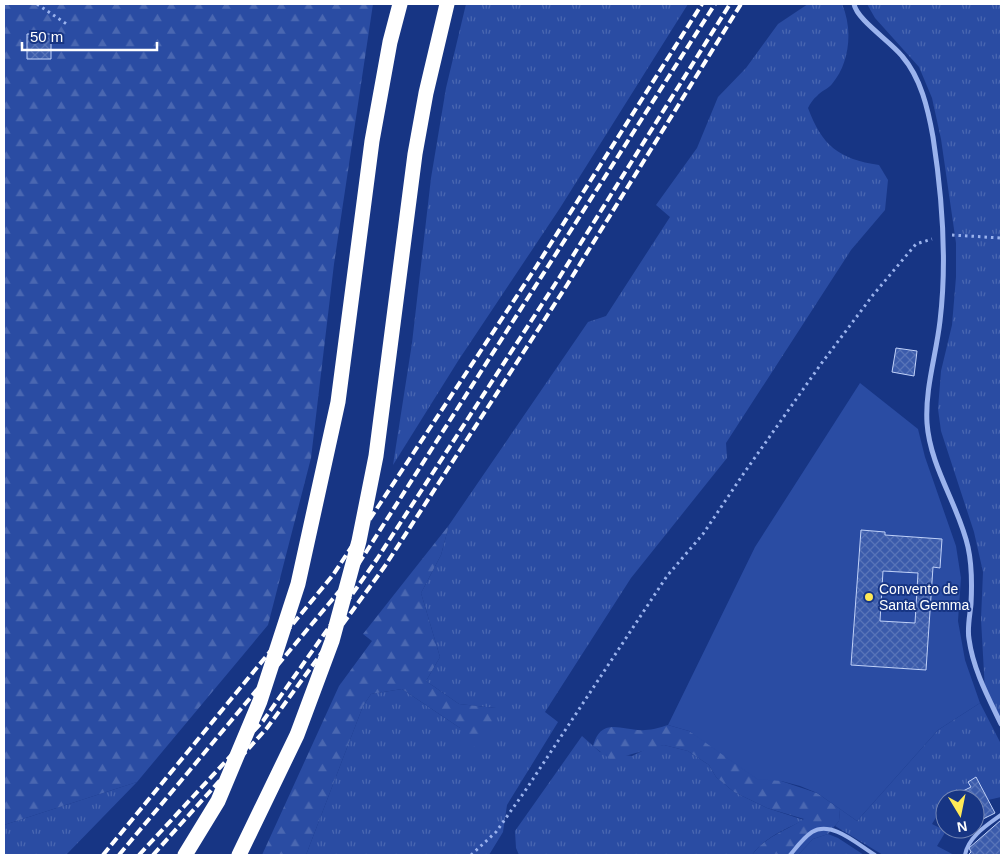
<svg xmlns="http://www.w3.org/2000/svg" width="1005" height="859" font-family="Arial,sans-serif">
<style>
.grass{fill:url(#grass-tufts)}
.forest{fill:url(#forest-firs)}
.garden{fill:#2a4ca3}
.building{fill:url(#building-cross-hatch);stroke:#c0d1f9;fill-rule:evenodd}
.lines{fill:none;stroke-linecap:round;stroke-linejoin:round}
.path{stroke:#9bb3ed;stroke-width:3;stroke-dasharray:2.5 4;stroke-linecap:butt}
.lane{stroke:#9bb3ed;stroke-width:4}
.street{stroke:#9bb3ed;stroke-width:5}
.highway{stroke:#fff;stroke-width:15}
.rail{stroke:#fff;stroke-width:4;stroke-dasharray:9 4;stroke-linecap:butt}
.poi-dot{fill:#ffe957;stroke:#173584;stroke-width:2}
.labels{text-anchor:middle;dominant-baseline:central;stroke-width:4;stroke-linejoin:round;paint-order:stroke}
.poi-label{font-size:14px;fill:#fff;stroke:#173584;text-anchor:start}
</style>
<defs>
<pattern id="grass-tufts" width="24" height="20" patternUnits="userSpaceOnUse" patternTransform="scale(1.25)"><rect width="24" height="20" fill="#2a4ca3"/><path d="M3 7l-1-3M5 7V3M7 7l1-3M15 17l-1-3M17 17v-4M19 17l1-3" fill="none" stroke="#4a67b1"/></pattern>
<pattern id="forest-firs" width="22" height="20" patternUnits="userSpaceOnUse" patternTransform="scale(1.25)"><rect width="22" height="20" fill="#2a4ca3"/><path d="M5 1l3.5 6h-7zM16 11l3.5 6h-7z" fill="#4a67b1"/></pattern>
<pattern id="building-cross-hatch" width="8" height="8" patternUnits="userSpaceOnUse" patternTransform="scale(1.25)"><rect width="8" height="8" fill="#3b5bab"/><path d="M0 0l8 8M0 8l8-8" fill="none" stroke="#5874b8"/></pattern>
</defs>
<rect width="100%" height="100%" fill="#173584"/>
<path class="grass" d="M466,4h222l-128,204 -102,153 -65,104 19,-122 19,-165 15,-90z
M808,4h34c11,25 8,59 -10,80 -4,5 -11,7 -15,12 -4,3 -7,8 -9,12 14,38 31,51 71,57l9,15 -3,30 -34,40 -125,193 1,15 -96,120 -86,134 13,10 -51,83 -4,27 -14,23h-183l57,-149 8,-12 31,-5 58,39 36,-20 -37,-4 -33,-23 14,-24 -19,-64 20,-38 8,-30 139,-203 18,-6 64,-99 -14,-12 41,-57 21,-51 28,-29 32,-44z
M867,4h134v720l-16,-33 -4,-72 2,-47 -9,-40 -33,-101 -3,-22 3,-38 11,-46 4,-48v-34l-15,-104 -9,-41 -13,-31 -44,-49z
M980,703l21,41v53l-13,3 -12,-23 -8,5 3,5 -12,6 -3,-3 -14,12 2,2 -12,20 14,7 -9,15 17,9h-71l-48,-29 4,-5 1,-12 17,12 81,-91z
M582,736l18,16 32,4 16,-8 16,-3 24,6 21,14 7,12 18,15 33,16 37,12c-18,9 -41,18 -52,35h-233l-3,-7 -1,-17z
M137,782l-71,73h-62v-30z
M828,834l10,4 26,17h-66l15,-16z"/>
<path class="forest" d="M4,4h369l-39,260 -23,194 -43,167 -131,157 -133,43z
M449,525l-8,30 -20,38 19,64 -14,24 33,23 37,4v19l-16,18 -14,4 -6,-21 -58,-39 -31,5 -8,12 -57,149h-44l77,-169 33,-45 -9,-7z
M668,725l21,6 92,50 36,12 23,16 -1,12 -11,13 -15,5 -15,16h-46c12,-18 34,-24 52,-36l-37,-11 -33,-16 -18,-15 -7,-12 -21,-14 -24,-6 -53,15 -18,-14c9,-31 30,-14 52,-16 8,0 16,-3 23,-5z"/>
<path class="garden" d="M860,383l58,46 7,28 31,89 5,32 -3,43 7,39 15,43 -42,27 -81,91 -40,-28 -17,-7 -19,-5 -24,-2 -68,-48 -21,-6 87,-178z"/>
<path class="building" d="M27,34h24v25h-24z
M896,348l21,3 -3,25 -22,-4z
M861,530l24,2v3l57,4 -2,29 -7,-1 -7,103 -75,-5zM883,571l35,2 -3,50 -35,-2z
M976,777l19,36 -20,10v-24h-29l1,-3 10,-6 2,3 12,-6 -3,-5z
M1001,820v35h-33l3,-3 -2,-4z"/>
<g class="lines">
<path class="path" d="M37,4l31,21
M952,235l49,3
M471,855l25,-23 29,-41 142,-215 36,-42 41,-61 77,-109 52,-69 43,-51 16,-5"/>
<path class="lane" d="M790,855c6,-7 13,-17 22,-23 20,-12 46,13 63,23
M965,855c3,-18 22,-30 36,-40"/>
<path class="street" d="M854,4c3,16 36,37 48,52 19,22 26,53 31,81 9,58 14,126 7,184 -4,35 -15,67 -13,102 3,44 32,83 41,124 4,18 4,38 3,57 -1,11 -4,24 -2,35 4,30 19,58 32,85"/>
<path class="highway" d="M185,855l33,-54 42,-100 38,-117 40,-182 34,-261 18,-99 10,-38
M239,855l58,-120 35,-94 27,-100 17,-85 39,-302 11,-61 21,-89"/>
<path class="rail" d="M103,855l230,-280 203,-308 166,-263
M119,855l228,-273 368,-578
M139,855l124,-134 114,-162 182,-281 171,-274
M153,855l114,-127 118,-162 182,-281 174,-281"/>
</g>
<circle class="poi-dot" cx="869" cy="597" r="5"/>
<g class="labels">
<g class="poi-label">
<text x="879" y="589">Convento de<tspan x="879" dy="16">Santa Gemma</tspan></text>
</g>
</g>
<rect width="1005" height="859" fill="none" stroke="#ffffff" stroke-width="10"/>
<g transform="translate(960 814) rotate(170)"><circle r="24" fill="#173584" stroke="#7486b5"/>
<path d="M0-4L9 19L0 12L-9 19Z" fill="#ffe957"/>
<text y="-8" font-size="14" font-weight="bold" text-anchor="middle" fill="#ffffff">N</text>
</g>
<path d="M22 42v8h135v-8" fill="none" stroke="#ffffff" stroke-width="2.5"/>
<text x="30" y="42" font-size="15" fill="#ffffff" stroke="#173584" stroke-width="4" paint-order="stroke">50 m</text>
</svg>
